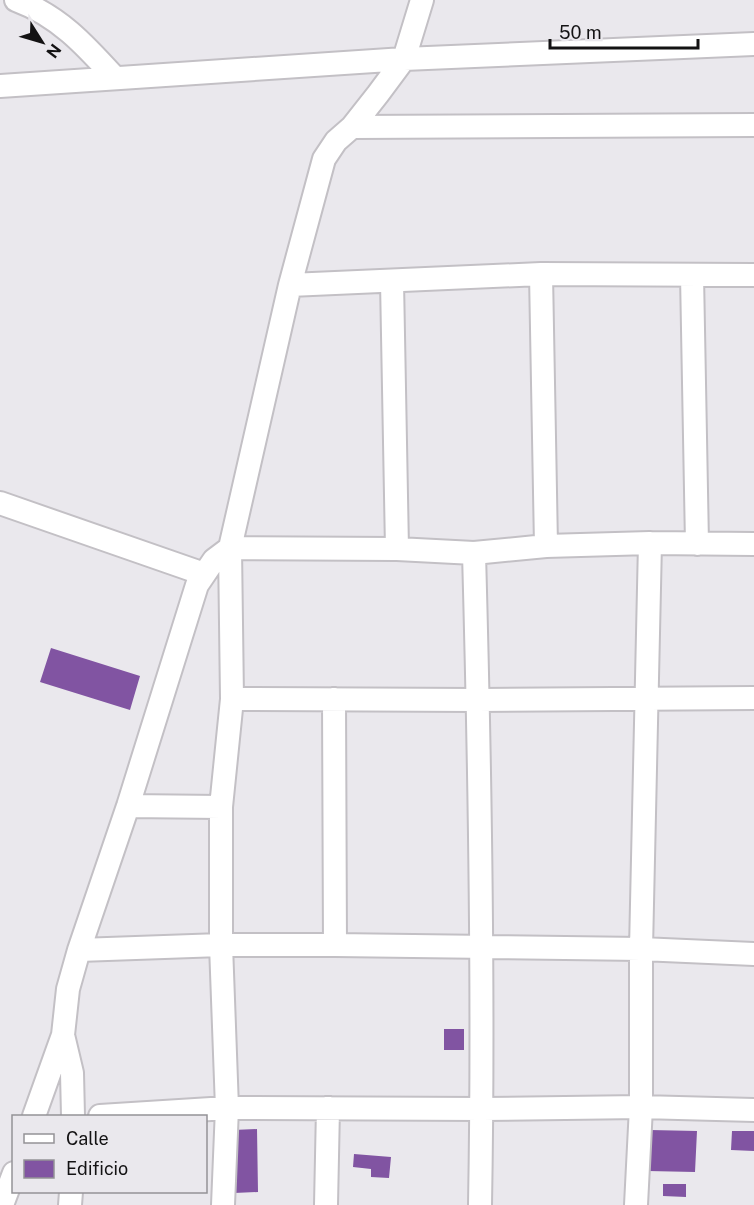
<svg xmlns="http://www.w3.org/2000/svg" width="754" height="1205" font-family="'Public Sans',sans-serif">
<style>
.building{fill:#8154a2}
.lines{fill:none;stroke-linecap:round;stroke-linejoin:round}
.street-casing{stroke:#c3c0c5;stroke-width:26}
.street{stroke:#fff;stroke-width:22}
</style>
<rect width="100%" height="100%" fill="#eae8ed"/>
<path class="building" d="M51,648l89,28 -10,34 -90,-28z
M444,1029h20v21h-20z
M257,1129l1,63 -24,1 -1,-63z
M650,1130l47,1 -2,41 -47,-1z
M732,1131h22v20l-23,-1z
M354,1154l37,3 -2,21 -18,-1v-8l-18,-2z
M663,1184h23v13l-23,-1z"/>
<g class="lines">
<g class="street-casing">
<path id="street" d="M16,0c43,16 69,45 99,78
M0,86l404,-27 350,-15
M352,127l402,-2
M541,274l5,272
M692,275l5,269
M392,281l5,268
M290,285l251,-11 213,1
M0,503l204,71
M474,553c6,218 10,435 6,652
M232,699l246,1 276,-2
M334,699l1,246
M128,806l93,1
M79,950l142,-5h114l306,4 113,5
M63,1035l9,38 1,43
M34,1116l29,-81 5,-46 11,-39 49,-144 69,-221 17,-25 16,-12 167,1 77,4 72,-7 104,-3 104,1
M100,1116l127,-8 255,1 159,-2 113,3
M2,1205l12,-32
M70,1205l1,-13
M223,1205l4,-97 -6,-163v-138l11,-108 -2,-151 60,-263 34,-126 12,-18 16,-14 26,-33 26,-35 18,-59
M326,1205l2,-97
M636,1205l5,-98v-158l9,-406"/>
</g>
<use href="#street" class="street"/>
</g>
<rect x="12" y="1115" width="195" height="78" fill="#eae8ed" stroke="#949296" stroke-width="1.5"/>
<rect x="24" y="1134" width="30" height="9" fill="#ffffff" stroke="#949296" stroke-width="1.5"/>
<text x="66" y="1145" font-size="18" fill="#131213">Calle</text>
<rect x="24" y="1160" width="30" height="18" fill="#8154a2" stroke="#949296" stroke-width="1.5"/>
<text x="66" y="1175" font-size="18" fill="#131213">Edificio</text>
<g transform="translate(42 42) rotate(127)" stroke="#eae8ed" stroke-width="4.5" paint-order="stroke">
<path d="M0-4.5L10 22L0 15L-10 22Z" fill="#131213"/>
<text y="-9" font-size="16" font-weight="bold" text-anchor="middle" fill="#131213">N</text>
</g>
<path d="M550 39v9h148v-9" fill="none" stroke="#131213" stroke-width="3"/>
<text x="559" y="39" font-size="18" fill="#131213" stroke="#eae8ed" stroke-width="4.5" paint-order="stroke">50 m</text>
</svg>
